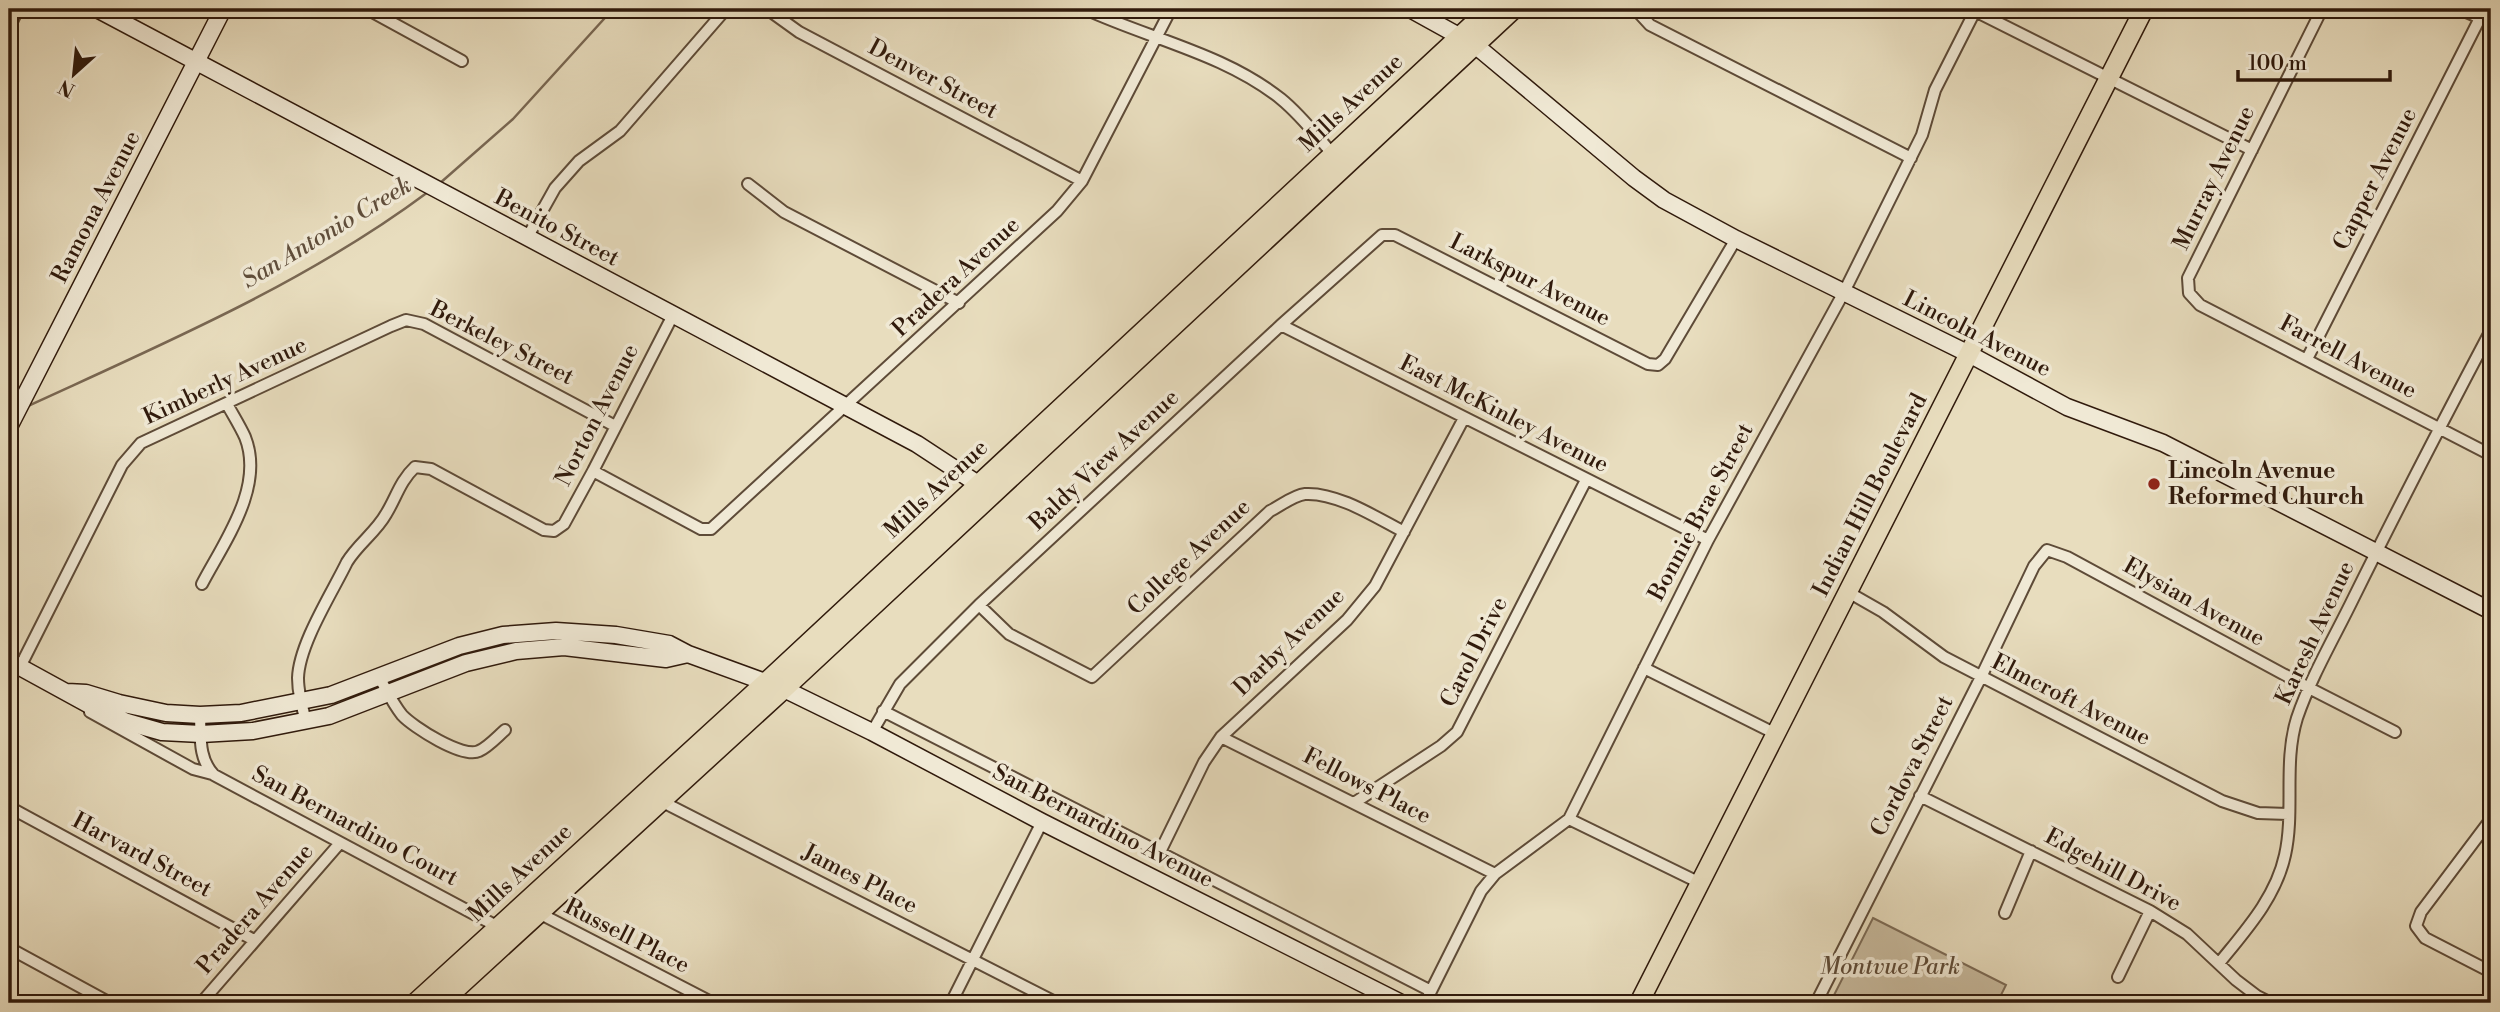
<svg xmlns="http://www.w3.org/2000/svg" width="2500" height="1012" font-family="'Libre Bodoni',serif">
<style>
.green{fill:#c9bca0;stroke:#7c6b56;stroke-width:2}
.lines{fill:none;stroke-linecap:round;stroke-linejoin:round}
.stream{stroke:#796752;stroke-width:2.5}
.street-casing{stroke:#5e4b38;stroke-width:14}
.secondary-casing{stroke:#301a0c;stroke-width:19}
.primary-casing{stroke:#301a0c;stroke-width:21}
.street{stroke:#f0e9d5;stroke-width:10}
.secondary{stroke:#f0e9d5;stroke-width:16}
.primary{stroke:#e8ddbe;stroke-width:18}
.poi-dot{fill:#8f2418;stroke:#f0e9d5;stroke-width:2.5}
.labels{text-anchor:middle;dominant-baseline:central;stroke-width:7;stroke-linejoin:round;paint-order:stroke}
.street-label{font-size:23px;fill:#301a0c;stroke:#f0e9d5}
.poi-label{font-size:23px;font-weight:bold;fill:#301a0c;stroke:#f0e9d5;text-anchor:start}
.park-label{font-size:23px;font-style:italic;fill:#5e4b38;stroke:#f0e9d5}
.water-label{font-size:24px;font-style:italic;fill:#604e3b;stroke:#f0e9d5}
</style>
<rect width="100%" height="100%" fill="#e8ddbe"/>
<filter id="stains"><feTurbulence type="fractalNoise" baseFrequency=".00286" numOctaves="4"/><feColorMatrix values="0 0 0 0 .2 0 0 0 0 .09 0 0 0 0 .02 0 0 0 .5 -.17"/></filter>
<radialGradient id="worn" r=".72"><stop offset=".6" stop-color="#630" stop-opacity="0"/><stop offset="1" stop-color="#630" stop-opacity=".3"/></radialGradient>
<path class="green" d="M1873,918l133,67 -9,18h-167z"/>
<g class="lines">
<path class="stream" d="M439,184l74,-65 100,-110
M28,406c137,-63 278,-123 400,-214"/>
<g class="street-casing">
<path id="street" d="M367,9l95,52
M767,9l32,23 283,149
M1085,9c65,30 140,45 196,90 21,17 38,40 56,60
M1639,9v4l11,12 261,133
M1971,9l281,141
M2322,9l-134,269 1,15 11,12 291,150
M2460,9l31,14
M9,28l9,-19
M748,184l36,28 175,91
M527,238l28,-50 24,-27 41,-30 106,-122
M1281,325l427,215
M2307,359l173,-341
M593,471l108,58h10l346,-318 25,-30 89,-172
M202,584c22,-42 63,-97 43,-147 -5,-11 -12,-22 -18,-33
M1848,592l35,20 61,45 278,144 36,12 31,1
M979,605l30,29 83,43 178,-166c10,-5 24,-16 35,-17 32,-2 72,24 99,38
M20,667l102,-202 19,-22 250,-117 15,-6 18,4 191,102
M1644,668l132,66
M379,677c7,12 14,27 23,38 11,12 61,44 77,36 9,-4 18,-14 26,-21
M883,711l548,280
M90,712l103,57 19,5
M200,715c1,22 -2,43 14,60l288,154
M306,721c-4,-14 -8,-28 -8,-43 1,-34 34,-85 49,-116 11,-18 29,-30 39,-48 10,-16 14,-33 29,-47l16,2 113,61 10,1 10,-7 29,-53 80,-156
M872,732l28,-48 79,-79 302,-280 101,-90h13l253,129 10,1 7,-6 71,-120
M1221,737l274,137
M1920,796l230,115 37,23 49,46 21,16 14,7
M657,799l400,204
M1354,803l87,-57 16,-14 129,-252
M9,807l245,133
M1569,819l131,64
M2491,819l-70,93 -5,14 9,12 66,34
M1159,854l45,-92 17,-25 126,-117 28,-34 89,-168
M535,911l178,92
M2005,913l26,-62
M9,948l101,55
M2220,962c26,-32 56,-65 65,-107 10,-45 -2,-92 12,-137 14,-41 37,-80 56,-119 45,-91 91,-180 138,-269
M2118,977l32,-66
M201,1003l139,-160
M951,1003l91,-181
M1425,1003l56,-112 14,-17 74,-55 139,-279 136,-248 78,-157 13,-45 40,-79
M1816,1003l165,-326 53,-111 13,-16 20,7 242,131 86,44"/>
</g>
<g class="secondary-casing">
<path id="secondary" d="M97,9l820,435 70,46
M1410,9l65,36 159,133 30,22 72,39 233,115 98,53 96,36 328,168
M9,427l214,-418
M9,661l84,46 34,15 35,10 39,2 52,-3 76,-15 137,-53 50,-12 48,-4 102,12 22,-5
M67,692l19,1 33,10 47,10 34,2 41,-2 90,-18 128,-49 44,-11 53,-4 60,4 53,9 19,10 96,35 88,43 170,90 359,181"/>
</g>
<g class="primary-casing">
<path id="primary" d="M415,1003l351,-321 723,-673
M441,1003l343,-314 730,-680
M1639,1003l505,-994"/>
</g>
<use href="#street" class="street"/>
<use href="#secondary" class="secondary"/>
<use href="#primary" class="primary"/>
</g>
<circle class="poi-dot" cx="2154" cy="484" r="7"/>
<g class="labels">
<g class="street-label">
<text transform="translate(933 79) rotate(28)">Denver Street</text>
<text transform="translate(1351 103) rotate(-43)">Mills Avenue</text>
<text transform="translate(2214 178) rotate(-64)">Murray Avenue</text>
<text transform="translate(2375 179) rotate(-63)">Capper Avenue</text>
<text transform="translate(96 207) rotate(-63)">Ramona Avenue</text>
<text transform="translate(557 228) rotate(28)">Benito Street</text>
<text transform="translate(956 277) rotate(-43)">Pradera Avenue</text>
<text transform="translate(1530 280) rotate(27)">Larkspur Avenue</text>
<text transform="translate(1977 334) rotate(27)">Lincoln Avenue</text>
<text transform="translate(502 343) rotate(27)">Berkeley Street</text>
<text transform="translate(2348 357) rotate(28)">Farrell Avenue</text>
<text transform="translate(225 381) rotate(-25)">Kimberly Avenue</text>
<text transform="translate(1504 414) rotate(27)">East McKinley Avenue</text>
<text transform="translate(597 415) rotate(-63)">Norton Avenue</text>
<text transform="translate(1104 460) rotate(-43)">Baldy View Avenue</text>
<text transform="translate(936 489) rotate(-43)">Mills Avenue</text>
<text transform="translate(1870 495) rotate(-63)">Indian Hill Boulevard</text>
<text transform="translate(1701 512) rotate(-62)">Bonnie Brae Street</text>
<text transform="translate(1189 557) rotate(-43)">College Avenue</text>
<text transform="translate(2194 602) rotate(29)">Elysian Avenue</text>
<text transform="translate(2315 633) rotate(-65)">Karesh Avenue</text>
<text transform="translate(1289 642) rotate(-44)">Darby Avenue</text>
<text transform="translate(1474 652) rotate(-63)">Carol Drive</text>
<text transform="translate(2071 700) rotate(27)">Elmcroft Avenue</text>
<text transform="translate(1912 766) rotate(-63)">Cordova Street</text>
<text transform="translate(1367 786) rotate(27)">Fellows Place</text>
<text transform="translate(355 826) rotate(28)">San Bernardino Court</text>
<text transform="translate(1103 826) rotate(27)">San Bernardino Avenue</text>
<text transform="translate(142 855) rotate(28)">Harvard Street</text>
<text transform="translate(2113 870) rotate(28)">Edgehill Drive</text>
<text transform="translate(520 873) rotate(-43)">Mills Avenue</text>
<text transform="translate(860 879) rotate(27)">James Place</text>
<text transform="translate(255 909) rotate(-49)">Pradera Avenue</text>
<text transform="translate(627 936) rotate(27)">Russell Place</text>
</g>
<g class="poi-label">
<text x="2168" y="471">Lincoln Avenue<tspan x="2168" dy="26">Reformed Church</tspan></text>
</g>
<g class="park-label">
<text x="1890" y="967">Montvue Park</text>
</g>
<g class="water-label">
<text transform="translate(327 233) rotate(-31)">San Antonio Creek</text>
</g>
</g>
<rect width="2500" height="1012" fill="none" stroke="#e8ddbe" stroke-width="35"/>
<rect x="10" y="10" width="2479" height="991" fill="none" stroke="#301a0c" stroke-width="3.5"/>
<rect x="18" y="18" width="2465" height="977" fill="none" stroke="#301a0c" stroke-width="2"/>
<g transform="translate(74 74) rotate(207)" stroke="#f0e9d5" stroke-width="5" paint-order="stroke">
<path d="M0-5L12 26L0 18L-12 26Z" fill="#301a0c"/>
<text y="-10" font-size="19" font-weight="bold" text-anchor="middle" fill="#301a0c">N</text>
</g>
<path d="M2238 70v10h152v-10" fill="none" stroke="#301a0c" stroke-width="3.5"/>
<text x="2248" y="70" font-size="21" fill="#301a0c" stroke="#f0e9d5" stroke-width="5" paint-order="stroke">100 m</text>
<rect width="100%" height="100%" filter="url(#stains)"/>
<rect width="100%" height="100%" fill="url(#worn)"/>
</svg>
